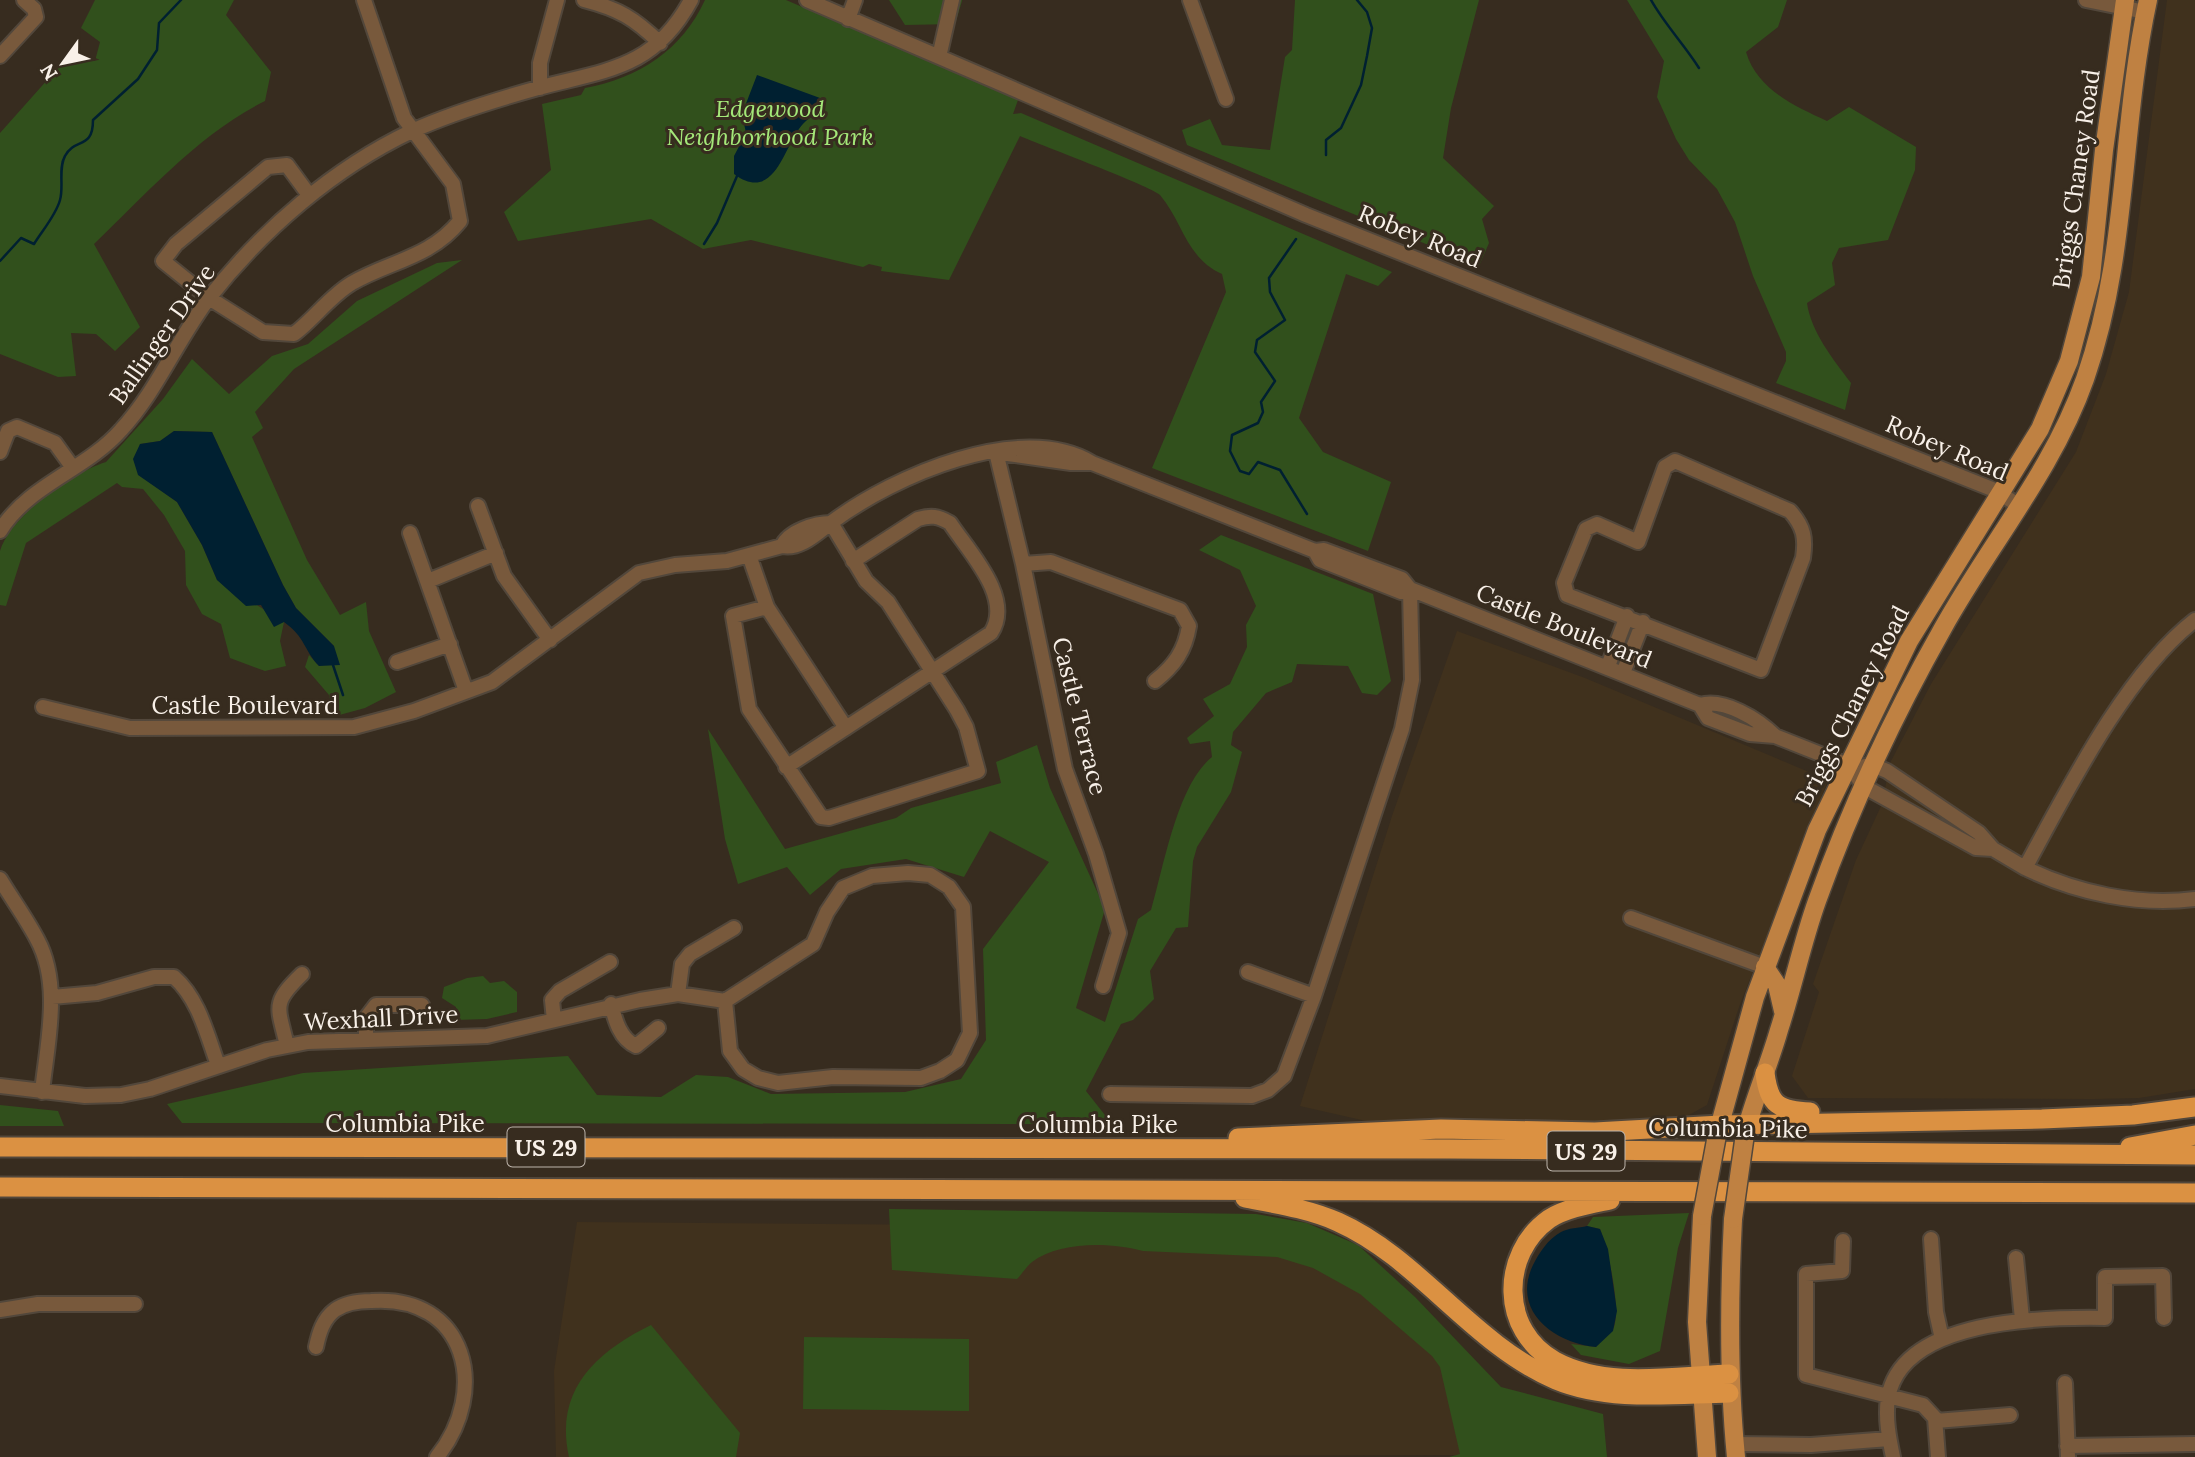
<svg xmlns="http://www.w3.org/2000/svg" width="2195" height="1457" font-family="Lora,serif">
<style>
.built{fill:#40311d}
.green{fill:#31501c}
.water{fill:#002031}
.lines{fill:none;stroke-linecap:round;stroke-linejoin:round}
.stream{stroke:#002031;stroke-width:2.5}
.minor-casing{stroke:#52473b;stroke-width:18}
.major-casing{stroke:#52473b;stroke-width:21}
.highway-casing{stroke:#52473b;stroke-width:23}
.minor{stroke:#78593c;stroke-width:14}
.major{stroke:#bf8142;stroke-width:18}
.highway{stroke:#db9142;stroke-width:19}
.major-bridge-casing{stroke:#52473b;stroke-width:21;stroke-linecap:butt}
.major-bridge{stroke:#bf8142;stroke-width:18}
.labels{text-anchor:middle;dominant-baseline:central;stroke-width:6;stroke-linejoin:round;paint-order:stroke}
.shield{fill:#372c1f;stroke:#beb5ac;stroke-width:2}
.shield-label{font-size:23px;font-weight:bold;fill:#f8f0e8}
.park-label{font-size:24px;font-style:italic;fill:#a4e879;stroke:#372c1f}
.street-label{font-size:24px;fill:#f8f0e8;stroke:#372c1f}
</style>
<rect width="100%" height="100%" fill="#372c1f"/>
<path class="built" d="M2167,0h28v1089l-56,9 -46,1 -285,-1 -16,-22 27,-84 -6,-8 43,-124 26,-56 8,-41 41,-79 145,-232 30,-78 23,-82z
M1457,631l128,47 243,102 -89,227 -32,98 -29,16h-312l-66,-15 92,-290z
M577,1222l489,4 212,8 166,117 17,104 -905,2 -2,-86z"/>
<path class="green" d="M95,0h139l-8,15 45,57 -6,29c-65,32 -119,93 -171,143l46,83 -25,24 -19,-17 -25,-1 5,43 -18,1 -58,-23v-221l73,-82 22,10 5,-19 -19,-14z
M705,0h81l232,100 -5,14 8,-1 371,159 -14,14 -32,-12 -47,144 24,34 68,30 -23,69 -216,-83 74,-176 -4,-18c-36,-16 -39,-52 -62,-79 -9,-9 -120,-50 -140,-59l-71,144 -68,-9 1,-4 -13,-3 -6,3 -112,-27 -48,9 -52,-30 -133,22 -14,-29 47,-42 -9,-66 39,-9 4,-7c54,-10 97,-38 120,-88z
M889,0h73v1l-7,23 -50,1z
M1295,0h184l-28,108 -8,50 51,48 -12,13 7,24 -10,23 -292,-121 -5,-15 28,-11 12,26 48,5 15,-93 7,-7z
M1627,0h160l-9,27 -32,25c11,37 48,54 81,69l22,-14 67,40 -1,23 -27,70 -49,8 -7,15 3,22 -28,18c4,29 26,56 44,80l-6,27 -69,-27 10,-22v-9l-33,-76 -18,-54 -18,-33 -28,-29 -13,-21 -19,-42 7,-36z
M462,260l-168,109 -39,43 8,16 -11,9 55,123 33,55 26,-13 3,29 27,61 -31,16 -33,9 -3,-22 -24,-28 4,-12 10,11 15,-20 -38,-38 -13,-23 -71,-153 -38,-1 -14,10 -20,3 -2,30 39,28 25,43 15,35 67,42 -4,19 6,25 -21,5 -35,-13 -9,-34 -19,-10 -16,-29 -1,-34 -21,-36 -21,-26 -21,-2 -5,-4 -91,60 -20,63 -6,-1c0,-16 0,-39 0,-54 10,-35 73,-79 106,-89l57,-63 29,-40 37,35 43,-38 36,-12 49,-43 80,-38z
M1221,535l152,59 18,87 -14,14 -15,-2 -14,-27 -51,-2 -5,18 -26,11 -33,39 -2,13 11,7 -11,40 -34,55 -4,14 -5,66 -12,1 -26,43 4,28 -21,21 -12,4 -35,67 26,33 -930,-1 -15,-19 136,-31 265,-17 29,39 64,2 35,-22 32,2 43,17 134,-2 56,-13 25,-39 -3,-91 66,-87 -59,-31 -26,46 -58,-18 -65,10 -31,26 -23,-28 -49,17 -13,-45 -17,-110 77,120 111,-31 15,-10 90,-25 -5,-21 41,-17 13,43 55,121 -29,99 29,14 33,-103 13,-9c13,-44 26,-125 61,-153l-2,-16 -20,3 -3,-6 27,-22 -11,-17 27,-15 17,-37 -1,-22 10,-19 -16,-36 -41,-20z
M483,976l7,7 14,-2 13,11v20l-30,7 -33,1 2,-13 -14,-9 2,-11 23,-9z
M0,1105l58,6 6,15h-64z
M889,1209l367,5 51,9 51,22 57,52 86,90 102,27 4,43h-158l11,-3 -20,-87 -8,-11 -72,-62 -47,-26 -36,-11 -134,-6c-32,-9 -84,-10 -111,11 -6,5 -10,12 -15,17l-125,-9z
M1689,1213l-11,35 -18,103 -31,13 -48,-9 -10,-11 25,3c5,-7 16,-14 18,-20 7,-20 -6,-78 -14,-98l-13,-3 6,-9z
M651,1325l89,108 -4,24h-167c-15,-67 27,-105 82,-132z
M804,1337l165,2v72l-166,-2z"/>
<path class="water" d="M757,75l63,23c-7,24 -9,15 -21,31 -16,22 -26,74 -65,45v-18l12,-23 -4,-19z
M174,431l38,1 71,153 13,23 38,38 6,19 -21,1c-16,-17 -13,-28 -35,-44l-10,5 -13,-22 -15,1 -29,-26 -15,-35 -25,-43 -39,-27 -5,-16 7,-15 20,-3z
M1587,1226l13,3 8,20 9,62 -4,20 -17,16c-42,-4 -85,-36 -63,-82 6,-12 15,-26 28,-33 7,-4 18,-4 26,-6z"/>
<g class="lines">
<path class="stream" d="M1651,0c14,25 33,44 48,68
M1326,155v-15l15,-12 20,-43 6,-29 5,-28 -5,-16 -10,-12
M1296,239l-27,39 1,14 15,28 -28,20 -2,12 20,29 -14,21 2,10 -5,11 -26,12 -2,16 10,20 9,3 9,-12 22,8 27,44
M704,244l13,-21 20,-47
M0,261l21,-23 13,6c8,-13 22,-29 26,-44 4,-13 -2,-32 5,-44 10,-19 28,-6 28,-36l45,-41 19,-29 2,-27 22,-23
M333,665l10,30"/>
<g class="minor-casing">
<path id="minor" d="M584,0c35,9 50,18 76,43
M807,0l499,215 686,274 28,17
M1190,0l36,99
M2086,0l59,12
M848,19l7,-19
M0,56l36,-39 -2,-8 -10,-9
M939,57l13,-57
M540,88v-25l17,-63
M309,195l-22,-30 -19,2 -92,77 -13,17 46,37 54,34 31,2c20,-15 36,-38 58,-51 38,-22 78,-25 108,-62l-7,-37 -49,-66 -40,-118
M0,452l8,-21 9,-4 38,16 18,25
M996,452l27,112 42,205 31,85 23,79 -16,53
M1001,453l70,10h21
M1675,461l115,50c14,16 16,27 13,47l-42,112 -194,-75 -3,-12 22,-54 11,-5 41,18 27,-75z
M478,506l26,70 46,64
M0,531c28,-46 86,-61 121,-101 36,-39 56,-90 88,-132 53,-68 125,-130 203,-167 40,-18 83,-31 126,-43 68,-18 116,-19 153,-88
M410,533l56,158
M782,546c7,-15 33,-23 49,-23
M1315,551l5,9 81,32 9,-3
M749,555l18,52 -34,9 16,93 72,108 8,1 149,-47 -12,-44 -9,-17 -69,-108 -22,-21 -35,-58
M1023,564l28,-2 129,48 9,16c-4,25 -15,40 -34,55
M428,581l68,-28
M767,607l79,121
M2195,620c-69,53 -128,171 -170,248 52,25 112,38 170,31
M397,662l53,-18
M1608,666l19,-50
M1623,673l20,-51
M1700,705c24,-7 58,14 75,31
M43,707l87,21 224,-1 60,-16 78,-29 147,-109 36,-8 52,-4 55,-15c19,4 36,-14 50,-24 62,-46 189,-102 260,-59l223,88 9,-1 78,29 8,10 290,116 8,13 42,16 25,2 63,25 11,6 16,20 111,61 17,1
M1865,766h10l12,5 92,62 14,16 32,19
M786,767l205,-134c23,-35 -22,-81 -41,-110 -12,-7 -19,-8 -32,-4l-65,42
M908,873l22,2 19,12 14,20 7,126 -13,27 -17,11 -19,7 -88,-1 -55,6 -20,-5 -15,-9 -13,-18 -5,-50 88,-57 14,-32 16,-24 29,-12z
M0,879c12,20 26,39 37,60 25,46 10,104 5,153
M1631,918l134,49
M1248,972l66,24
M678,994l4,-30 8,-10 44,-26
M52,997l45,-4 57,-16h20c25,22 33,58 44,88
M611,1004c4,16 9,35 25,42l22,-18
M554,1020l-2,-20 8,-9 50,-29
M366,1039v-21l10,-13h46
M287,1046c-9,-40 -16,-42 15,-72
M0,1086l85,10 36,-1 29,-6 117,-39 41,-8 179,-6 153,-36 38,-6 47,7
M1110,1094l142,2 16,-6 16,-14 30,-80 88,-267 10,-49 -2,-91
M1931,1239l5,73 6,27
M1843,1241l-1,30 -36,3v101l117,30 12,13 3,39
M2016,1258l6,61
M0,1310l38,-6h97
M316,1347c3,-14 7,-28 19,-37 10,-7 26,-9 36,-9 96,-7 119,90 66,156
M2065,1383l3,74
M1936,1421l74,-6
M1734,1444l77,1 78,-6
M2067,1446l128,-2
M1893,1457c-4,-19 -8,-39 -5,-59 14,-80 155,-81 217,-80v-41l58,-1 1,42"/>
</g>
<g class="major-casing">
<path id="major" d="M1765,967l12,18 6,26
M1745,1134c9,-35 24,-69 34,-104 14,-43 23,-87 38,-129 33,-92 78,-188 126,-273 46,-83 110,-158 142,-249 44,-126 35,-250 63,-379
M1717,1135l38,-138 62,-167 92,-189 131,-212 29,-68 22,-84 13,-127 21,-150
M1702,1216l-5,106 10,135
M1733,1219c-4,80 -5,158 3,238"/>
</g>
<g class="highway-casing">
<path id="highway" d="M1765,1073c4,33 14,37 45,39
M1238,1138l203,-9 154,3 126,-7 321,-6 91,-4 62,-8
M0,1147l1449,2 746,6
M2130,1147l65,-12
M0,1187l2195,6
M1245,1198c31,6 64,11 93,24 81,36 134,122 218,158 53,22 117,14 173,13
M1610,1200c-19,4 -44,8 -61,19 -49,35 -49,112 6,142 52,28 118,15 174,13"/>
</g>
<use href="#minor" class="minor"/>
<use href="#major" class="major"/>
<use href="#highway" class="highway"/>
<g class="major-bridge-casing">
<path id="major-bridge" d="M1702,1216l15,-81
M1733,1219l12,-85"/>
</g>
<use href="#major-bridge" class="major-bridge"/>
</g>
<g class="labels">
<g class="shield">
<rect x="507.5" y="1127.5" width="77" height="39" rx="5"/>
<rect x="1547.5" y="1131.5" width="77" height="39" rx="5"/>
</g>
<g class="shield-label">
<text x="546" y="1147">US 29</text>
<text x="1586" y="1151">US 29</text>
</g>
<g class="park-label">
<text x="770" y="108">Edgewood<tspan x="770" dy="28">Neighborhood Park</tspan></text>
</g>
<g class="street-label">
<text transform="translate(2076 179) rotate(-82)">Briggs Chaney Road</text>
<text transform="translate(1420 236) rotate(22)">Robey Road</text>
<text transform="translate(162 334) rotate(-55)">Ballinger Drive</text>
<text transform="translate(1947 448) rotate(23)">Robey Road</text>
<text transform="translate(1564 626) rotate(22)">Castle Boulevard</text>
<text x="245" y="705">Castle Boulevard</text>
<text transform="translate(1852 706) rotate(-63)">Briggs Chaney Road</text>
<text transform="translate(1080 716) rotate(76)">Castle Terrace</text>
<text transform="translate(381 1018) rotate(-3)">Wexhall Drive</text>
<text x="405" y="1123">Columbia Pike</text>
<text x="1098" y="1124">Columbia Pike</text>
<text transform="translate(1728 1128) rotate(1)">Columbia Pike</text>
</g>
</g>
<g transform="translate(63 63) rotate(237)" stroke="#372c1f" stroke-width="5" paint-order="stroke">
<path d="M0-5L12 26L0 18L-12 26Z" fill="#f8f0e8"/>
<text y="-10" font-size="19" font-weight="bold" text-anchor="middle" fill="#f8f0e8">N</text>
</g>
</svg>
